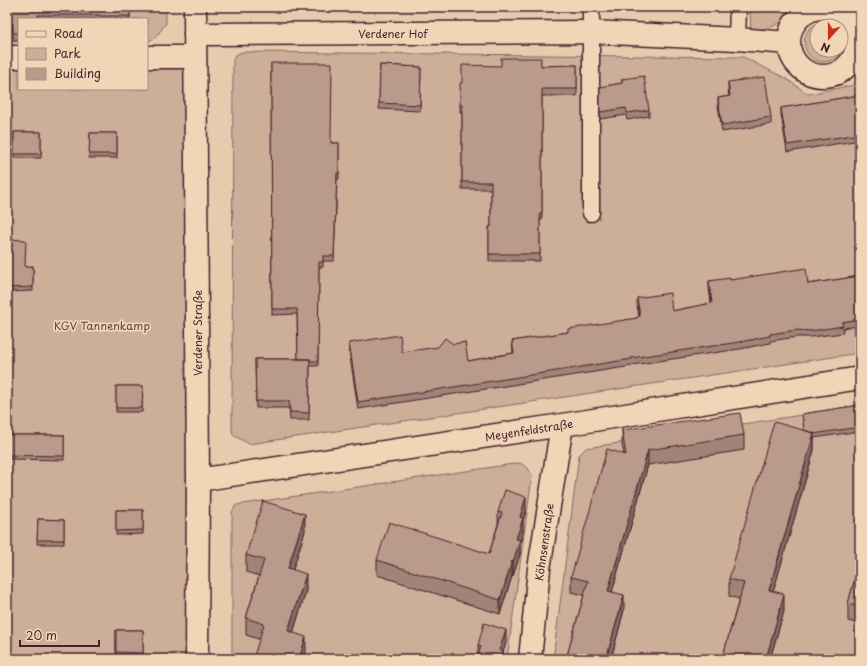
<svg xmlns="http://www.w3.org/2000/svg" width="867" height="666" font-family="'Playpen Sans',sans-serif">
<style>
.green{fill:#ccae99;stroke:#8b6662}
.lines{fill:none;stroke-linecap:round;stroke-linejoin:round}
.lane-casing{stroke:#4a1f2b;stroke-width:19}
.street-casing{stroke:#4a1f2b;stroke-width:25}
.secondary-casing{stroke:#4a1f2b;stroke-width:25}
.lane{stroke:#f0d6b7;stroke-width:16}
.street{stroke:#f0d6b7;stroke-width:22}
.secondary{stroke:#f0d6b7;stroke-width:22}
.wall{fill:#a08477;stroke:#4a1f2b}
.shaded-wall{fill:#826c61;stroke:#4a1f2b}
.building{fill:#ba9a8a;stroke:#4a1f2b}
.labels{text-anchor:middle;dominant-baseline:central;stroke-width:3.5;stroke-linejoin:round;paint-order:stroke}
.street-label{font-size:11px;fill:#4a1f2b;stroke:#f0d6b7}
.park-label{font-size:11px;fill:#643c41;stroke:#f0d6b7}
</style>
<rect width="100%" height="100%" fill="#e6cbaf"/>
<filter id="ink" filterUnits="userSpaceOnUse"><feTurbulence type="fractalNoise" baseFrequency=".025" numOctaves="2"/><feDisplacementMap in="SourceGraphic" scale="8" xChannelSelector="R" yChannelSelector="G"/><feConvolveMatrix kernelMatrix="1 2 1 2 8 2 1 2 1" color-interpolation-filters="sRGB"/></filter>
<g filter="url(#ink)">
<path class="green" d="M7,7h159v16l-10,14 -9,5v-23h-128v23h-12z
M241,7h324l-3,2 -311,1 -8,-1z
M765,7h27l4,3c-15,14 -24,19 -45,21l-1,-18 9,-3z
M821,22c6,0 11,0 16,4h-20v24h24v-19c4,7 5,14 1,21 -3,4 -8,7 -13,9 -24,7 -37,-30 -8,-39z
M242,52l501,5 42,21 23,16 52,-10v269l-611,91 -16,-9 -1,-8 1,-368 4,-5z
M7,57h12v32h128v-32h48l2,602h-190z
M860,406v253h-307l26,-204 7,-7z
M520,463l8,5 4,8 -25,183h-275v-147l4,-7z"/>
<g class="lines">
<g class="lane-casing">
<path id="lane" d="M737,39l1,-32
M591,213v-206"/>
</g>
<g class="street-casing">
<path id="street" d="M789 42a34 34 0 1 1 68 0a34 34 0 1 1-68 0Z
M195,34l396,-2 146,7 52,4
M7,57h12
M147,57h48
M198,480l364,-55 298,-47
M530,659l9,-90 23,-144"/>
</g>
<g class="secondary-casing">
<path id="secondary" d="M195,7l3,473 -1,179"/>
</g>
<use href="#lane" class="lane"/>
<use href="#street" class="street"/>
<use href="#secondary" class="secondary"/>
</g>
<path class="wall" d="M7,7h123v12h-111v21h-6v-10h-6z
M271,63l60,80h8v36h-2l-3,82h-11v6h-4l-1,99h-8l-1,54h-19l-1,-12h-33l-1,-49h43l-1,-45 -25,1z
M380,65l41,2 -1,44 -41,-2z
M577,65v31h-35v124h-2v41h-51v-34h2v-38h-29v-77h-2v-7l81,-39z
M622,79l27,31v6l-22,4 -1,-5 -26,4v-32l22,-4z
M728,82l43,35v7l-49,8 -4,-27v-7l11,-2 -1,-7z
M860,95v45l-73,12 -6,-38v-6z
M14,132h27v26h-27z
M90,133h27v25h-28z
M7,239l18,28 8,-1v25l-26,1z
M860,276v50l-17,2v5l-32,4h-14l-27,4v2l-30,6 -108,16v1l-114,18 -160,25 -9,-59v-7l53,9 66,9 45,-8 -1,-12 56,-9 69,-14 2,-1 -2,-12v-7l35,13 39,-8 -2,-15v-7l21,-1 78,4z
M116,386h27l-1,26h-26z
M860,405v26l-46,7v12l-41,141 11,20 -14,48h-48l17,-60 -10,-3v-17l75,-149 -2,-16z
M622,430l122,5v15l-96,15 -36,127 12,18 -13,49h-45l18,-64 -13,-3v-15l53,-123 -2,-9z
M7,435h57v25l-57,-1z
M116,510h27v24l-27,1z
M526,511l-3,10v11l-3,11v11l-7,22h-1l-12,38 -123,-39v-15l112,-6 9,-30v-12z
M38,519l26,1v24h-27z
M305,531l-12,38 13,22 -13,42 13,21 -60,-19v-17l13,-42 -13,-4v-17z
M860,559v65l-12,-3v-17z
M116,630h27v27l-27,-1z
M506,643l-3,9v7l-25,-1v-13z"/>
<path class="shaded-wall" d="M814,433v17l-45,157v-17z
M648,450v15l-40,141v-15z
M526,497v14l-3,10v11l-3,11v11l-7,22v-14l7,-45z
M305,514v17l-17,54v-17z
M512,561v15l-12,38v-14z
M306,574v17l-18,58v-18z
M784,594v17l-14,48h-4z
M624,595v15l-13,49h-5z
M506,630v13l-3,9v7h-4v-9z
M306,637v17l-1,5h-6z"/>
<path class="building" d="M7,7h123v9h-30v-1h-62v4h-19v14h-6v-9h-6z
M501,58h40v8l36,-1v24h-35v124h-2v41h-51v-27h2v-45h-29v-77h-2v-22h2v-18l39,1z
M271,63h61l-1,80h8v30h-2l-3,83h-11v6h-4l-1,99h-8v-2h-12l-1,-50h-25z
M380,65l41,2 -1,38 -41,-2z
M644,76l5,34 -22,3 -1,-5 -26,4v-25l22,-4v-4z
M765,77l6,40 -49,8 -4,-27 12,-2 -2,-14z
M860,95v39l-73,11 -6,-37z
M14,132h27v22h-27z
M90,133h27v21h-28z
M7,239l19,1 -1,27 8,-1v21l-26,1z
M806,268l2,16 52,-8v43l-18,3 1,4 -32,5 -14,-1 -27,4v2l-30,6 -109,16 1,1 -114,18 -160,25 -9,-59 51,-8 2,17 36,-5 7,-9 8,6 12,-2 3,19 46,-8 -2,-12 56,-9v-3l69,-11v-1l3,-1 -3,-18 33,-5 2,18 40,-8 -3,-22 21,-3v2z
M255,359h55l-1,54 -19,-1 -1,-11h-33z
M116,386h27l-1,22h-26z
M860,405v22l-47,7 1,-1 -10,-3 -2,-16z
M740,413l4,22 -96,15 -40,141 16,4 -18,64h-40l22,-78 -17,-4 36,-128 19,6 -4,-25z
M774,422l40,11 -45,157 15,4 -18,65h-44l22,-76 -15,-4z
M7,435h57v21l-57,-1z
M505,490l21,7 -6,20 3,1 -7,21 4,1 -7,22 -1,-1 -12,39 -123,-40 12,-38 100,32 13,-41 -4,-1z
M263,501l42,13 -17,54 18,6 -18,57 18,6 -7,22h-46l11,-35 -18,-6 18,-58 -18,-5z
M116,510h27v20l-27,1z
M38,519l26,1v20h-27z
M860,559v48l-12,-3z
M484,623l22,7 -7,20 4,2 -2,7h-24l4,-13 -3,-1z
M116,630h27v23l-27,-1z
M7,656h17v3h-17z"/>
</g>
<g class="labels">
<g class="street-label">
<text x="393" y="33">Verdener Hof</text>
<text transform="translate(197 333) rotate(-90)">Verdener Straße</text>
<text transform="translate(529 430) rotate(-9)">Meyenfeldstraße</text>
<text transform="translate(544 542) rotate(-82)">Köhnsenstraße</text>
</g>
<g class="park-label">
<text x="102" y="325">KGV Tannenkamp</text>
</g>
</g>
<rect width="867" height="666" fill="none" stroke="#f0d6b7" stroke-width="24"/>
<rect x="12" y="12" width="843" height="642" fill="none" stroke="#4a1f2b" stroke-width="1.5" filter="url(#ink)"/>
<rect x="18" y="18" width="130" height="72" fill="#f0d6b7" stroke="#ae8d7f"/>
<rect x="26" y="31" width="20" height="6" fill="#f0d6b7" stroke="#ae8d7f"/>
<text x="54" y="38" font-size="12" fill="#4a1f2b">Road</text>
<rect x="26" y="48" width="20" height="12" fill="#ccae99" stroke="#ae8d7f"/>
<text x="54" y="58" font-size="12" fill="#4a1f2b">Park</text>
<rect x="26" y="68" width="20" height="12" fill="#ba9a8a" stroke="#ae8d7f"/>
<text x="54" y="78" font-size="12" fill="#4a1f2b">Building</text>
<g transform="translate(829 38) rotate(201)"><circle r="19" fill="#f0d6b7" stroke="#ae8d7f"/>
<path d="M0-3L7 15L0 10L-7 15Z" fill="#c8321e"/>
<text y="-6" font-size="11" font-weight="bold" text-anchor="middle" fill="#4a1f2b">N</text>
</g>
<path d="M20 640v6h79v-6" fill="none" stroke="#4a1f2b" stroke-width="2"/>
<text x="26" y="640" font-size="12" fill="#4a1f2b" stroke="#f0d6b7" stroke-width="3" paint-order="stroke">20 m</text>
</svg>
